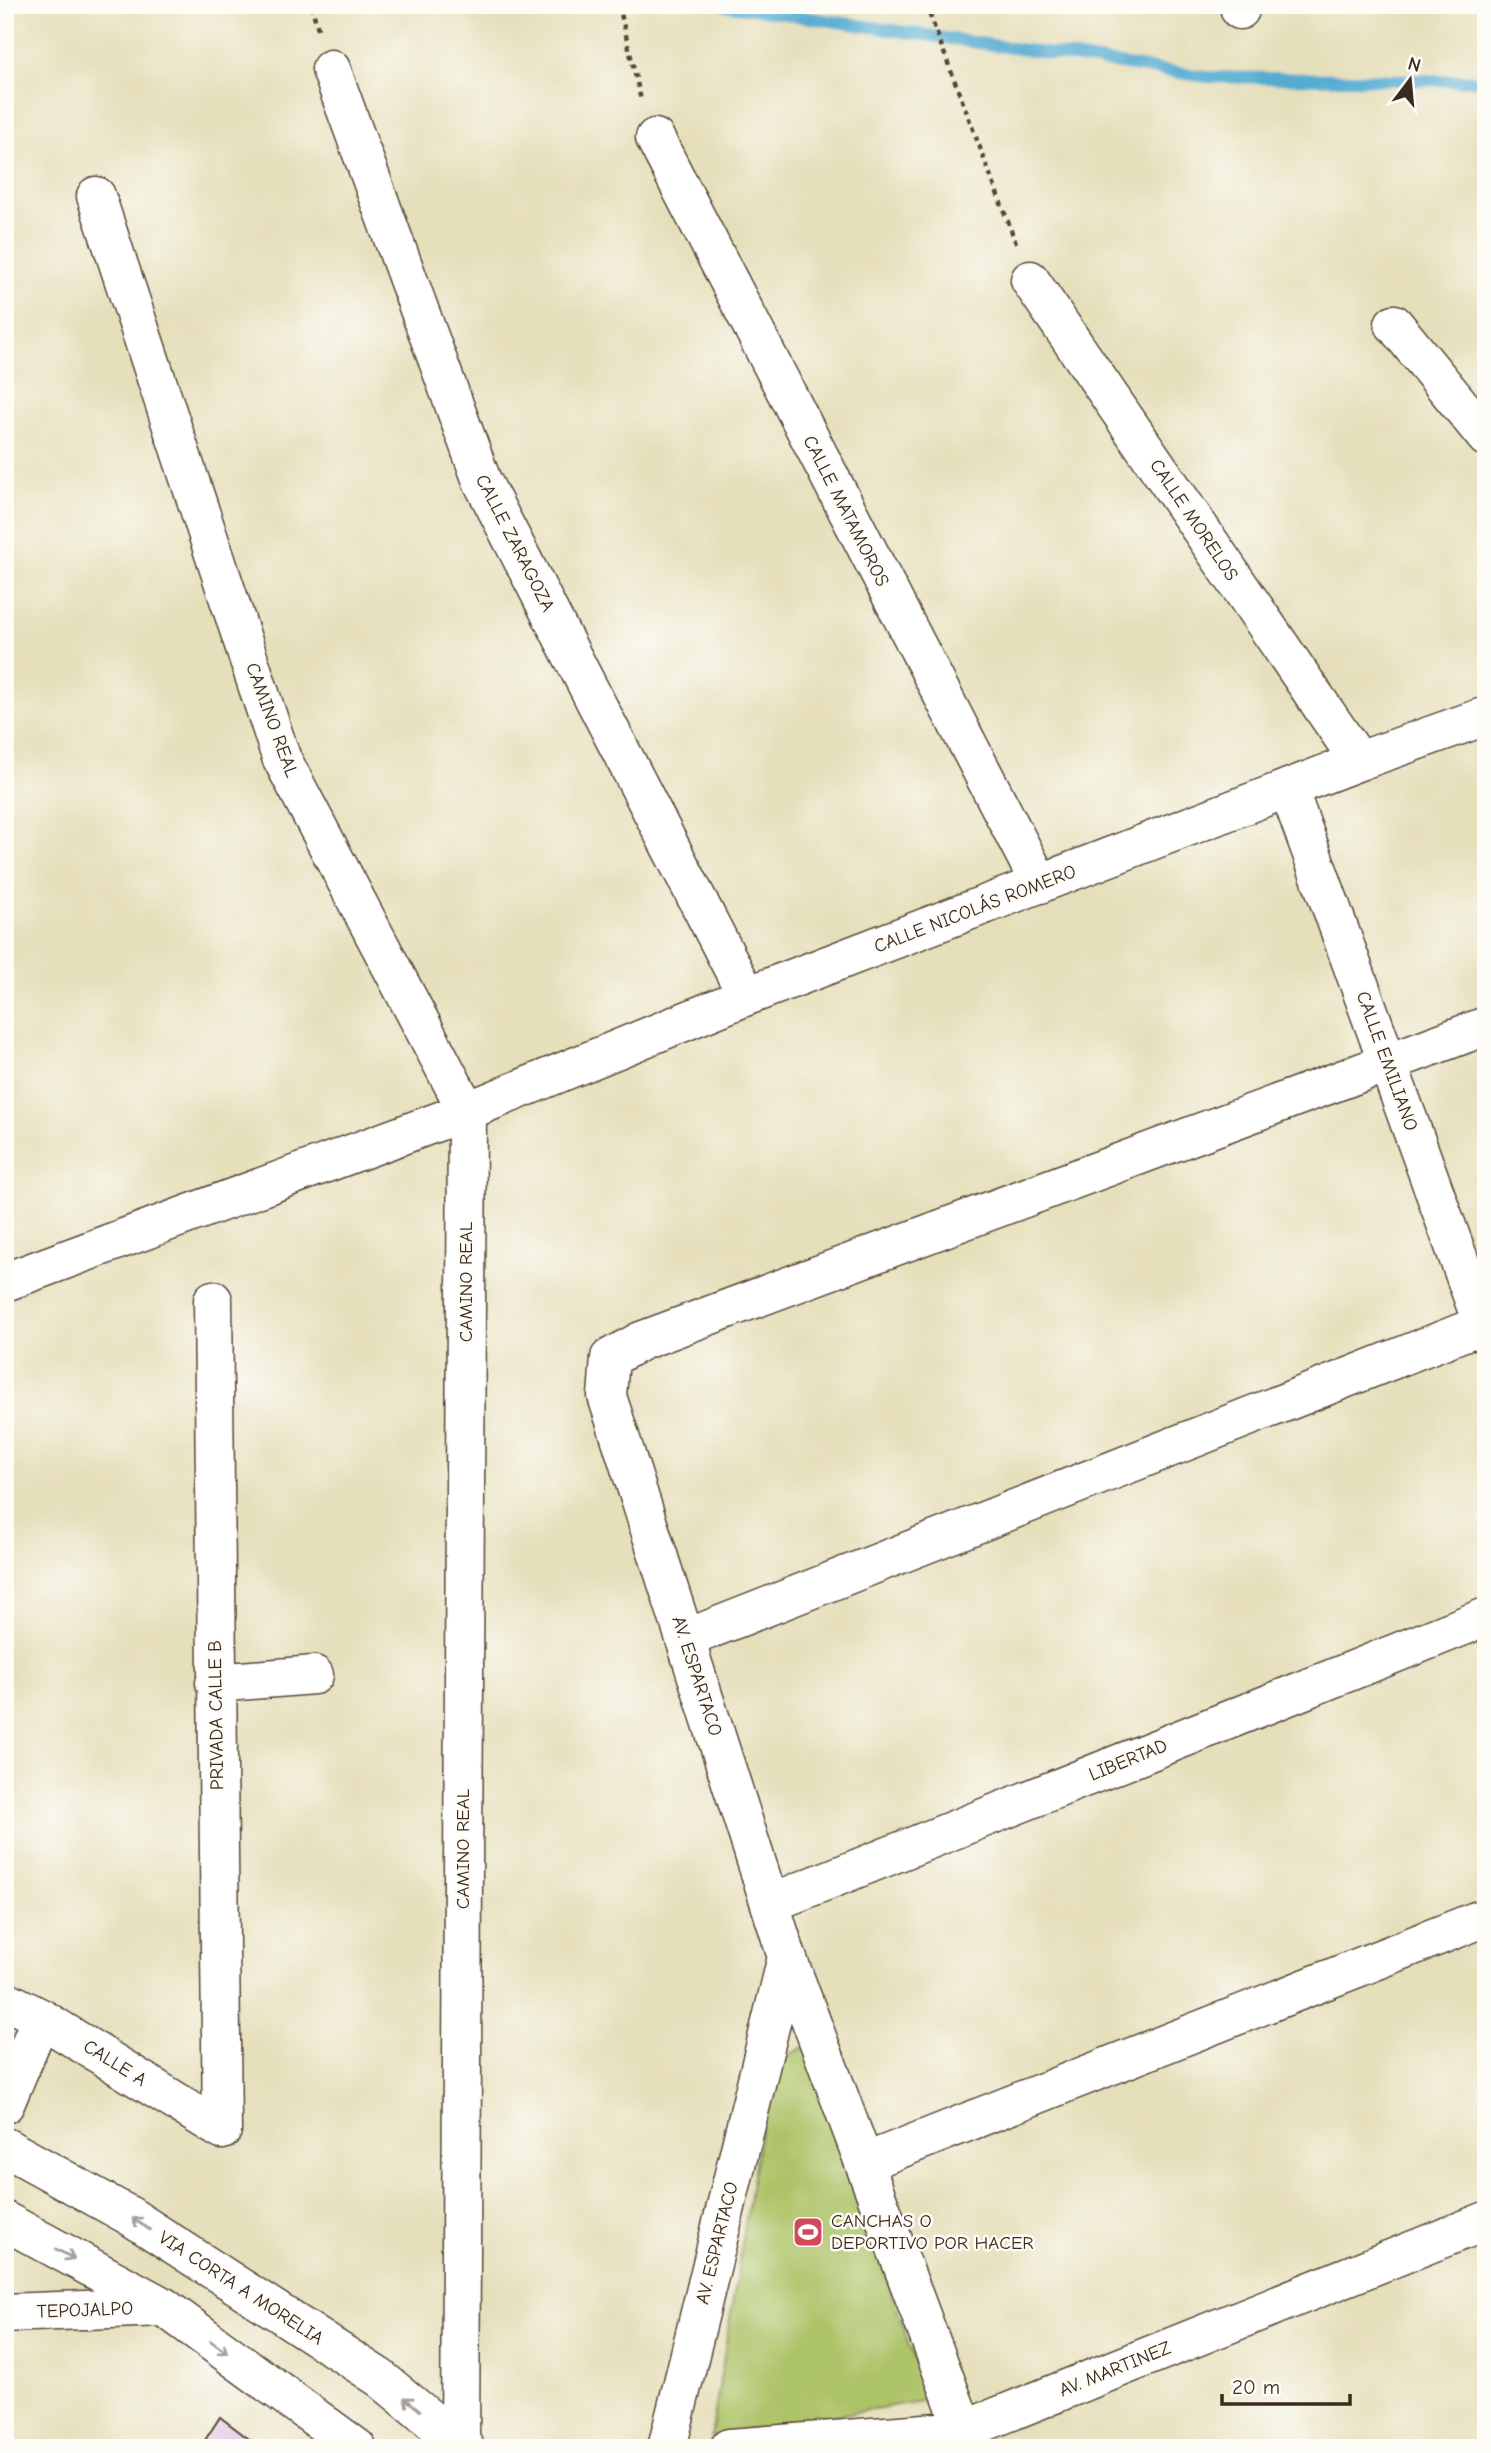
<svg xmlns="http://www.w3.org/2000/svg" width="1491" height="2453" font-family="'Comic Neue',sans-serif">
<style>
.green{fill:#adc368;stroke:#747643;stroke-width:2}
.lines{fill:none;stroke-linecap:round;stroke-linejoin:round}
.stream{stroke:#54abd1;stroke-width:12}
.building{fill:#d9b1de}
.street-casing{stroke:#554536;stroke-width:41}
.secondary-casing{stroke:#554536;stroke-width:41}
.primary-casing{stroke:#554536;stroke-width:41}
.path{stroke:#554536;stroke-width:4.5;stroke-dasharray:5 5;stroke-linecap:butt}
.street{stroke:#fff;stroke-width:38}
.secondary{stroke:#fff;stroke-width:38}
.primary{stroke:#fff;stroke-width:38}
.oneway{stroke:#a79f9a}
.labels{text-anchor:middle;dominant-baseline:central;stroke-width:5;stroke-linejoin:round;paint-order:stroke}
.street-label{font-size:19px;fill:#3b2a1e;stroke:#fdfcf7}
.poi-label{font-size:19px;fill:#3b2a1e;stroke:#fdfcf7;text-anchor:start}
</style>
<rect width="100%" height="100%" fill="#fdfcf7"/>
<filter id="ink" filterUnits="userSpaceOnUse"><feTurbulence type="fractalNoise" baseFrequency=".0143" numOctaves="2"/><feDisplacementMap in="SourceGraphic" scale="14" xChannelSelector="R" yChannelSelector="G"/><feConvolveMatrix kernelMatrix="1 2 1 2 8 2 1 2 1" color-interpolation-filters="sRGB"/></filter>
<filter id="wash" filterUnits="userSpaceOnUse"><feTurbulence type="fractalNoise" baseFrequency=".00686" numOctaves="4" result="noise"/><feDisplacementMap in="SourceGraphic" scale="28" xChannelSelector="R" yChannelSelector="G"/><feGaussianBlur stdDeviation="1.57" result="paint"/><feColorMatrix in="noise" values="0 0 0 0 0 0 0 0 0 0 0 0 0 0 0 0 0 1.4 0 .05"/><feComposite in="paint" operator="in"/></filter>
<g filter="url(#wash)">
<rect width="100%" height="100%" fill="#e6dfbb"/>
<path class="green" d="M810,2044l117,356 -216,37 60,-373z"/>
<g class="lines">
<path class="stream" d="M724,5l483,72 279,4"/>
</g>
<g id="blocks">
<path class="building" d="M220,2417l41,31h-61z"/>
</g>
</g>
<g filter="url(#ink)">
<use href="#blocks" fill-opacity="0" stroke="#554536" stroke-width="2"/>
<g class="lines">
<g class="street-casing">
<path id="street" d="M1239,5l1,5
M331,69l151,412 265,515
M655,138l385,746
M96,196l185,561 186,354
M1030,280l329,481
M1394,324l92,113
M1288,788l198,546
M5,1282l462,-171 280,-115 612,-235 127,-45
M213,1300l9,830
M685,1639l801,-316
M215,1683l99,-8
M771,1903l715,-286
M787,1957l177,473
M5,2000l36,18 181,112
M5,2104l36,-86
M864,2163l622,-246
M667,2448l120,-491 -180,-561 3,-38 31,-17 845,-315
M729,2448l235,-18 522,-209"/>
</g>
<g class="secondary-casing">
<path id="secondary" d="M5,2313l159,-6
M460,2444l7,-1333"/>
</g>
<g class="primary-casing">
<path id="primary" d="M5,2147l125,69 250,162 85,70
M5,2221l159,86 193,141"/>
</g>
<path class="path" d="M311,5l8,27
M619,5l22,95
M926,5l90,238"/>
<use href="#street" class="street"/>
<use href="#secondary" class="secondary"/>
<use href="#primary" class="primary"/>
</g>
<defs><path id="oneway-shaft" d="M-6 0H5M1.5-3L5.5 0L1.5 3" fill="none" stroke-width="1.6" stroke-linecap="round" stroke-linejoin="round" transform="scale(1.75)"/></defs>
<g class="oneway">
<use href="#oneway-shaft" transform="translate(141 2224) rotate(-147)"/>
<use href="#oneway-shaft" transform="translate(65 2254) rotate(28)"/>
<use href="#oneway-shaft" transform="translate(219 2347) rotate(36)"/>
<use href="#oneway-shaft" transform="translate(412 2404) rotate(-141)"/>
</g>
</g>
<defs>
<g id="stadium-square" transform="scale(1.575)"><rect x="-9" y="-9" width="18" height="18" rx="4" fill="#d1495b" stroke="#fdfcf7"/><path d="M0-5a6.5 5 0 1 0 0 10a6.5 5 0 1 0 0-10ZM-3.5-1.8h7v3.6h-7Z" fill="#fff"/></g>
</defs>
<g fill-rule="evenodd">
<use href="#stadium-square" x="808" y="2232"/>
</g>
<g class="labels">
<g class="street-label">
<text transform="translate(846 511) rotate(63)">CALLE MATAMOROS</text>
<text transform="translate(1194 520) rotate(56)">CALLE MORELOS</text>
<text transform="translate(515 543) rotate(63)">CALLE ZARAGOZA</text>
<text transform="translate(272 720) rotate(70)">CAMINO REAL</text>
<text transform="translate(975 909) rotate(-21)">CALLE NICOLÁS ROMERO</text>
<text transform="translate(1387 1061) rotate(70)">CALLE EMILIANO</text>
<text transform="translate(466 1282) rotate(-90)">CAMINO REAL</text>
<text transform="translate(697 1676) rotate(72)">AV. ESPARTACO</text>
<text transform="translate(216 1715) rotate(-91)">PRIVADA CALLE B</text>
<text transform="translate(1128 1760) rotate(-22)">LIBERTAD</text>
<text transform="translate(463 1849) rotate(-90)">CAMINO REAL</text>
<text transform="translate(115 2063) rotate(32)">CALLE A</text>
<text transform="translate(717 2243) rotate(-76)">AV. ESPARTACO</text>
<text transform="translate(241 2288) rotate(33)">VIA CORTA A MORELIA</text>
<text transform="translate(85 2310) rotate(-2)">TEPOJALPO</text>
<text transform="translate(1115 2369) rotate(-22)">AV. MARTINEZ</text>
</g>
<g class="poi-label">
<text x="831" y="2221">CANCHAS O<tspan x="831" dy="22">DEPORTIVO POR HACER</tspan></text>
</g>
</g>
<rect width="1491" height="2453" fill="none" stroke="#fdfcf7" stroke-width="28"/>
<g transform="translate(1410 80) rotate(16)" stroke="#fdfcf7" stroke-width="5" paint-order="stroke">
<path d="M0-5L12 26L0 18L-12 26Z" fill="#3b2a1e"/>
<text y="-10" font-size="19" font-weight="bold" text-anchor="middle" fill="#3b2a1e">N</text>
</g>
<path d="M1222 2394v10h128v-10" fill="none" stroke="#3b2a1e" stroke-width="3.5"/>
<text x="1232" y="2394" font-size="21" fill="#3b2a1e" stroke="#fdfcf7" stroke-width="5" paint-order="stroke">20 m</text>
</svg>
